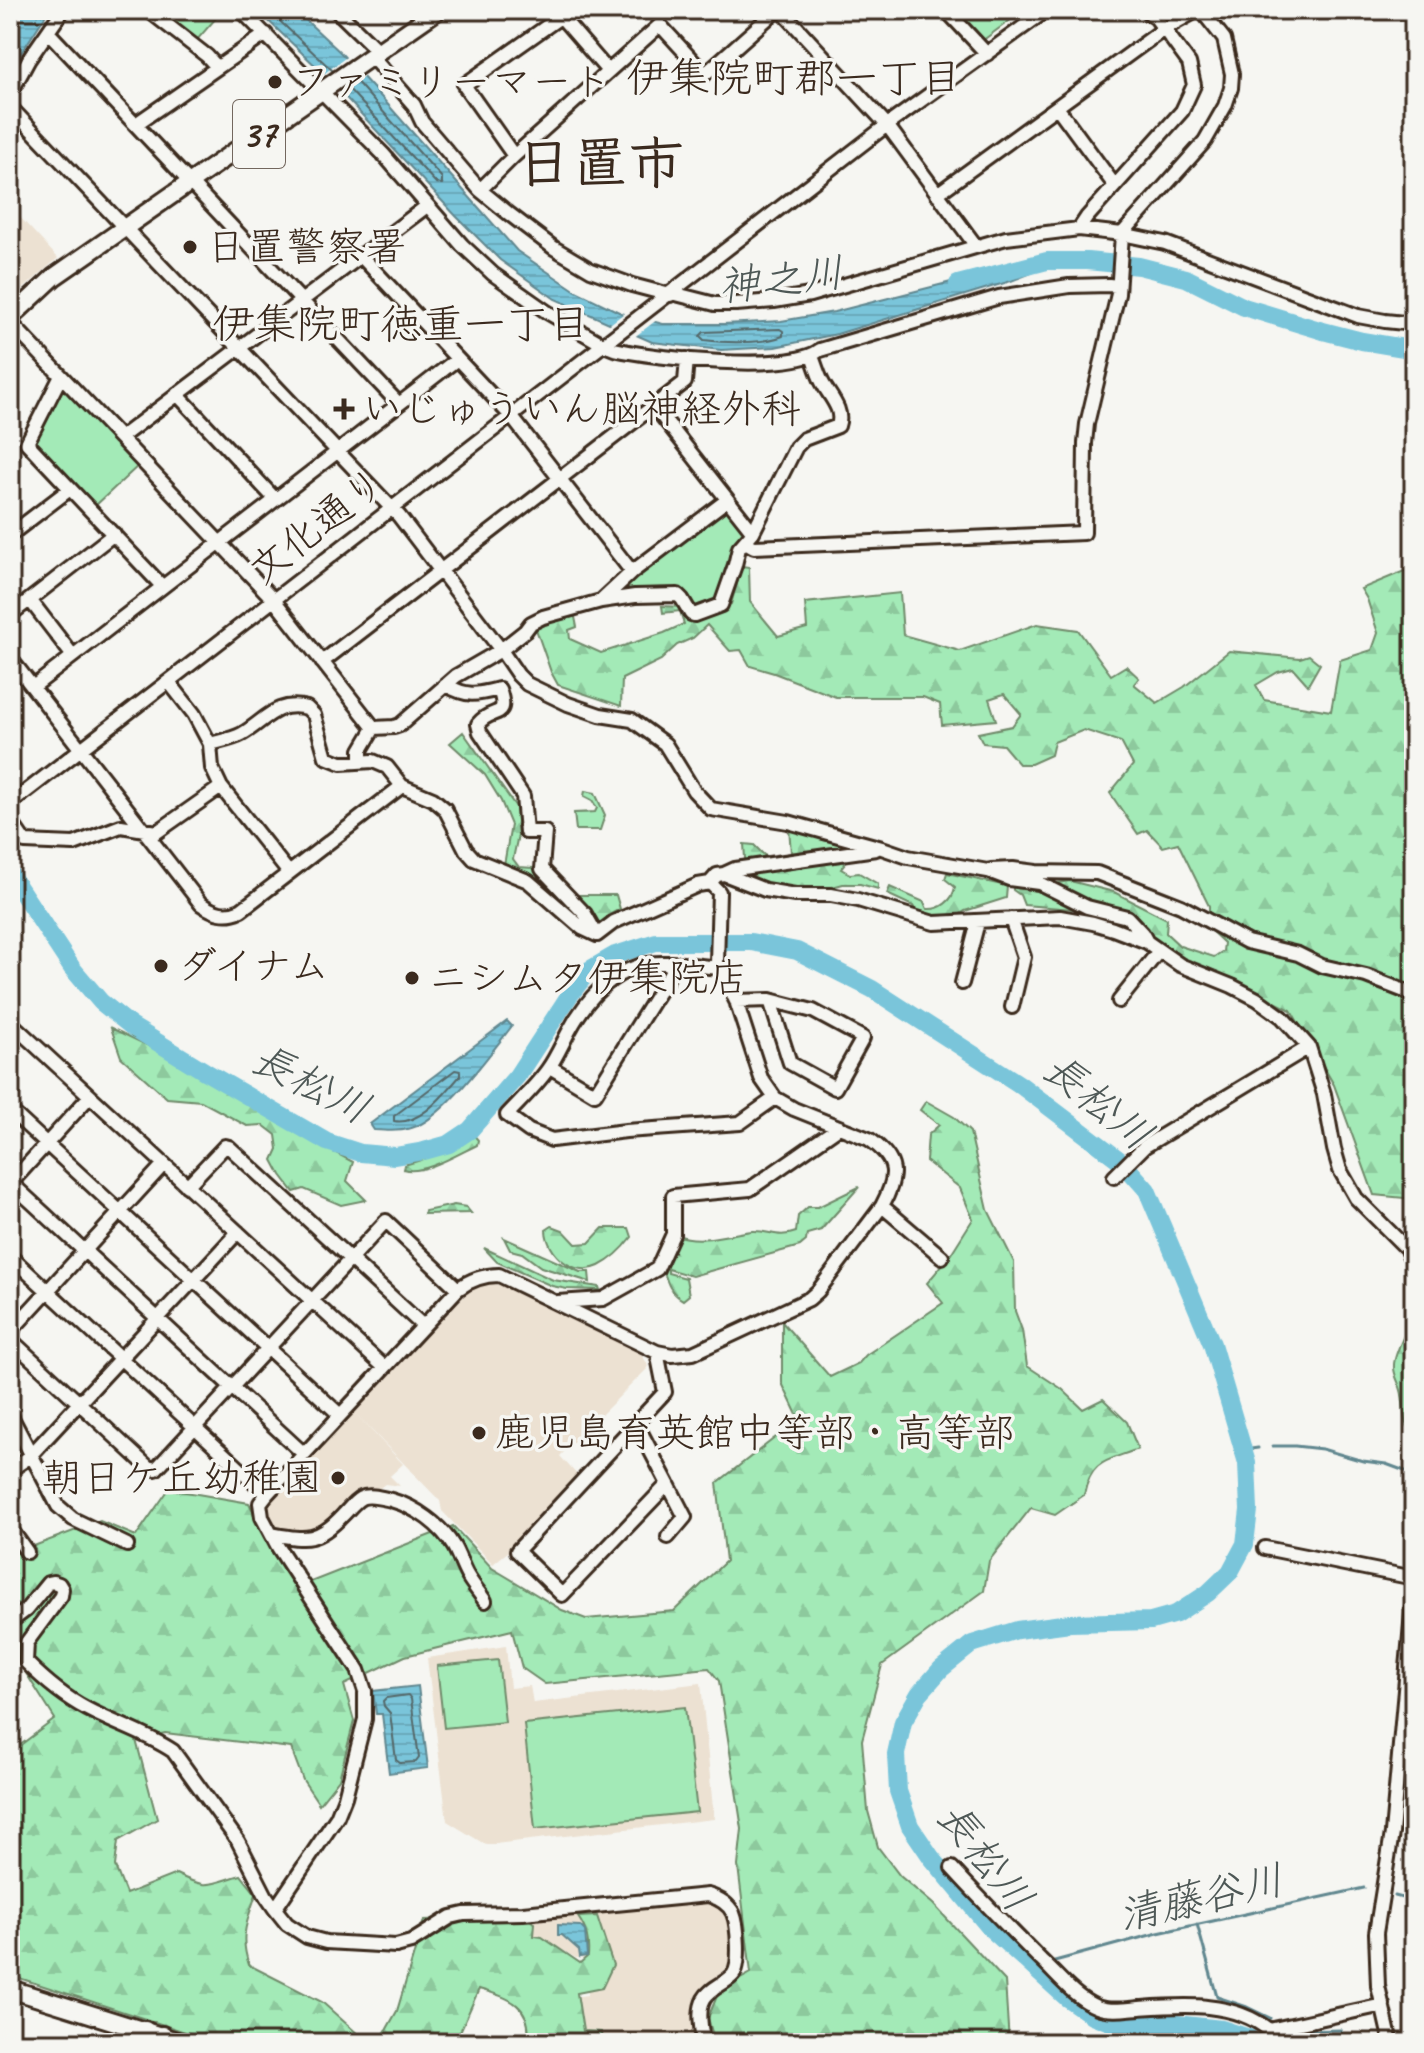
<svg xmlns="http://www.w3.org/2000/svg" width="1424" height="2053" font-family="Caveat,'Klee One',sans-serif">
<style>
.built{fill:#ece1d2}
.forest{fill:url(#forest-firs);stroke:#6f8a6a;stroke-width:2}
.park{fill:#a3eab7;stroke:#6f8a6a;stroke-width:2}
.water{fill:url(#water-rules);stroke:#61878f;stroke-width:2}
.pier{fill:#f6f6f2}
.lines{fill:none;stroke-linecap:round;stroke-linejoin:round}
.shore{stroke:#546869;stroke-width:2}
.stream{stroke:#61878f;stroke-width:3}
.river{stroke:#7ac5da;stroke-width:18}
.minor-casing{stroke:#3b2a1e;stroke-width:18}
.major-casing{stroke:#3b2a1e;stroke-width:22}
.highway-casing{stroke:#3b2a1e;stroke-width:24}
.minor{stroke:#f6f6f2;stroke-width:12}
.major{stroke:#f6f6f2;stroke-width:16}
.highway{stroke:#f6f6f2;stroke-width:18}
.poi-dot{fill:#3b2a1e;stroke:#f6f6f2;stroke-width:3}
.labels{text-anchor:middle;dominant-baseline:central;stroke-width:7;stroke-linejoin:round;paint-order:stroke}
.shield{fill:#f6f6f2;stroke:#73675e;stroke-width:2}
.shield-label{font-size:38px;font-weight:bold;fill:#3b2a1e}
.poi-label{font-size:40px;fill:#3b2a1e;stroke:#f6f6f2;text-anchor:start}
.street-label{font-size:40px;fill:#3b2a1e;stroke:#f6f6f2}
.neighbourhood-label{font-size:42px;fill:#3b2a1e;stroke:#f6f6f2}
.water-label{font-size:42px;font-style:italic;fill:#4e5856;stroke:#f6f6f2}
.town-label{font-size:56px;font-weight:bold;fill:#3b2a1e;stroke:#f6f6f2}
</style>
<defs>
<pattern id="forest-firs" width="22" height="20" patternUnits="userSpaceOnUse" patternTransform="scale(2)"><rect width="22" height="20" fill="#a3eab7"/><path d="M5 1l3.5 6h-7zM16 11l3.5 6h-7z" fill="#8dc99d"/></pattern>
<pattern id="water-rules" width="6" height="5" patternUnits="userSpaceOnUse" patternTransform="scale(2)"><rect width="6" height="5" fill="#7ac5da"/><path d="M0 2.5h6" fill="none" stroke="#6aa9bb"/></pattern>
</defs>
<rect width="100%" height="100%" fill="#f6f6f2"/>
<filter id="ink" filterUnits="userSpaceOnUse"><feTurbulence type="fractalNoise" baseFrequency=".0125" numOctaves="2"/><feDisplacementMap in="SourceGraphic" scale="16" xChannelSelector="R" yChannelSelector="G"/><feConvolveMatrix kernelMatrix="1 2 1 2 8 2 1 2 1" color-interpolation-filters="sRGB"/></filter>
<g filter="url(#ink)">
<path class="built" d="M18,215l40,43 -44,39h-4v-74z
M487,1283l21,3 131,65 8,12 1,5 -88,88 19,21 -70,74 -16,13 -51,-53 -2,-10 -87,-90 50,53 -13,12 10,10 -15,-2 -8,6 -18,4 -39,38h-38l-14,-15 -3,-7 2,-8 129,-140 2,1 71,-72z
M506,1646l4,42 20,-2 3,17 168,-20 13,136 -228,26 -39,-24 -20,-163z
M699,1900l11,1 10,5 6,6 3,8 4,34 -1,10 -5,9 -24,17 -5,7 -2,9 3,37h-121l-7,-46 17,-2 -2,-14 4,-22 -14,-1 -22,-13 -13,3 -14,-10 -1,-18z"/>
<path class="forest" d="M742,566l7,1 1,35 28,34 29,-8 -2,-25 95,-10 3,42 57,16 77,-27 41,6 33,45 15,-9 13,12 -5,6 23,19 27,-16 45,-36 71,7 9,-3 11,9 -12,21 -15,-17 -15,4 -22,13 8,15 67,11 9,-51 32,-10 6,-17 -11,-34 -6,-10 53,-22v632l-40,-4 -40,-110 -43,-75 -67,-34 -48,-18 -27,-20 -19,-28 -45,-9 -35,-17 20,-3 44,11 53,27 -1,14 14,13 34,11 9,-6 1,-8 -15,-14v-23l-31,-63 -15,4 -16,-17 -9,4 -28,-41 23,-28 -12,-23 -37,-12 -30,12 -3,13 -20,9h-12l-16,-19 -20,-2 -5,-10 34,-7 9,-12 -17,-20 -15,5 7,21 -54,5 -2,-21 -17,-7h-87l-62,-24 -24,-7 -9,-16 -11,1 -23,-26 -14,13 -16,7 -16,15 -39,19 -1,27 -63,-21 -7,-13 -15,-43 38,-17 3,15 -8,3 1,9 31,14 63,-20 20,-9 -4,-13 -17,2 -1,-7 20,1 14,12 35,-15z
M463,732l53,75 2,28 -5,24 6,8 14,1 41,41 -4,3 -66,-47 7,-40 -10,-24 -16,-26 -35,-32z
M585,791l10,2 10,22 -5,15h-24l-2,-17 21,-1 2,-4 -5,-8 -8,-4z
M789,827l74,19 -72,7z
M744,844l10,1 10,10 29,11 51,-6 1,4 -4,5 9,5 9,-1 19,11v5l-18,-5h-17l-18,5 -28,2 -52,-13 1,-6z
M947,873l60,13 -1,12 -41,13 -9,6 -14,2 -25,-5 -4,-8 -26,-12 3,-7 34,15 3,7c13,1 26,-8 28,-22l-10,-8z
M1013,886l32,5 40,19 -61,-5 -4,-10 -7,-5z
M574,895h42l4,14 -13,7 1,6 -10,7z
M111,1028l44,21 59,34 67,41 72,38 -6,19 19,19 -25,5 -37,-16 -10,3 -13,-17 -8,-15 5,-11 -2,-14 -13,-10 -16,1 -46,-25 -34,-3 -46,-41z
M926,1101l28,16 16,15 18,78 26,52 1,49 7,19 5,36 35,23 21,20 20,-10 24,23 11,27c-30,12 -47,10 -54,46l-29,20 -24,-7 -42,53 -5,30 -102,74 -20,75 6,71 10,36 22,29 33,28 72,77 4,62h-294l-7,-25 11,-27 32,-18 -13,-107 4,-37 -23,-148 -10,-13 -164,16 -23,-16 -10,-38 -107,26 -61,29 10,36 -15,58 -20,25 -16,-24 -12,-32 -126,-15 -29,7 21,79 -39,22 -3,25 11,28 50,-20c32,16 32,11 65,1l15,19c-9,28 -17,42 -7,71l73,37 46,41h-149l-209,-68v-234l9,5 36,-27 -45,-71v-93l90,-34 36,15 33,-47 80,14 25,47 24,37 155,-61 39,42 70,42 24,9 88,-8 52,-50 -9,-78 82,-64 -17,-36v-61l48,55 29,-14 7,-8 77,-52 -16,-20 22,-26 24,-38 -13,-31 -34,-27 2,-26 11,-10 -19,-15z
M472,1133l6,7 -1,5c-19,9 -55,31 -74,24l1,-4c25,-7 48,-15 68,-32z
M859,1187l-38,43 -14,4 -1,7 -6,5 -108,30 -24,-7v4l18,5 3,17 -6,5c-13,-7 -16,-18 -20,-31l14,-34c24,9 50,-1 75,-4 18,-1 25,8 44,1l2,-16 10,-9h10z
M454,1205l12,2 5,6 -47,1 1,-3z
M552,1226l11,4 13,14 13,-1 14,-15h26l3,9c-9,12 -19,22 -33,29 -25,12 -52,-12 -53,-36z
M504,1238l76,34h9l1,10 -49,-15 -19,-14 -12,-3z
M484,1248l69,32 46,7 1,3 -33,-1 -15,-3 -55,-24z
M1412,1318l2,117c-13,-10 -9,-26 -12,-40 -1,-11 -9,-19 -8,-30 0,-12 13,-35 18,-47z
M1414,1809v32l-12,-8 5,-23z
M597,1916l16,49 -11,23 -25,5 6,38 18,1 1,11h-74c5,-38 -18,-45 -49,-54l-24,54h-76l18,-32 27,-91 100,-3 11,6 -1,13 8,1 38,26 8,-7c1,-16 -1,-26 -10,-39z"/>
<path class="park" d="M158,10h65l-26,30z
M953,10h71l-42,31z
M66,388l73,77 -44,41 -62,-66 27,-51z
M722,508l6,1 17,22v5l-14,28 -14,40 -21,8 -11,-17 -65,-1 -3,-5z
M498,1660l7,62 -61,6 -7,-62z
M685,1707l12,105 -162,17 -11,-105z"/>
<path class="water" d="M11,10h38l-39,60v-59z
M257,10h38l46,43 42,46 134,152 59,40 45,22 42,11h60l58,-3 53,-9 117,-30 83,-10 -23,9 -174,53 -62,13 -54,3 -69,-8 -97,-43 -55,-39 -44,-44 -133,-143z
M507,1021l5,5c-21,27 -65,87 -95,100 -14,6 -28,5 -43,4l-4,-6z
M418,1686l10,82 -39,5 -7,-59h-6l-3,-23z
M558,1925l22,1 5,5 2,25 -7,1 -1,-7 -17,-15h-4z"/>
<path class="pier" d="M349,55l17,20 -28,19 -17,-18z
M627,311l31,8 -25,19 -27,-11z"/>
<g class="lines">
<path class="shore" d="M268,10l65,61
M346,86l90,97 6,1v-6l-87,-98
M780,329l3,2v5c-20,8 -58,7 -79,4l-4,-4 4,-4z
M455,1070l5,1v5c-16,18 -40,50 -66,45v-5z
M408,1695l3,4 8,59 -3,4 -16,1 -4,-3 -6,-47 -6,-7 -1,-5 3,-3z"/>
<path class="stream" d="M1156,10l7,5 23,-4
M1272,1446h23l27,3 41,12 23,3 19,7
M1244,1450l14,-2
M1395,1896l19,5
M1197,1924l20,73 30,10 23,11
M1051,1962l107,-29 206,-45
M1298,2031l43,-1 3,13"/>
<path class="river" d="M958,284l89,-23h40l52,5 47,12 58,29 79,24 39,10 42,7h10
M10,874l62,94 29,34 30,24 75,46 121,70 34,11 34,3 29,-5 25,-7 21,-14 47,-54 52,-80 20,-26 26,-15 41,-13h95l46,9 75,38 147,95 103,78 25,28 65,154 35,119 2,47 -4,34 -15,28 -22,21 -32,21 -25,7 -81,2 -53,7 -45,14 -31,25 -22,25 -16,28 -7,32 2,37 12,35 21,31 59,71 77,70 25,17 23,9h60l47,5 27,9 5,5"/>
<g class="minor-casing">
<path id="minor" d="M148,10l59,46 10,11
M241,10l142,144 79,91 31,29 54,38 57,33 10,4c40,9 175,25 206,1l179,-53 70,-11 40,-1 9,1
M336,10l42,41
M781,10l106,115 89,121
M946,10l41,44
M557,12l51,59
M48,32l351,372
M371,56l43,49 8,17 58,68 28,23 46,35 37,22 41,15 38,10
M10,94l19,-35 34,-49
M10,107l389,409 102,134 17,25 9,9 41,20 32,11 32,5 33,24 29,47 17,18 77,13 94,26 26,9 80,14 21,8 30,4 48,24 40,10 15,16 5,9
M1057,107l58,79
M136,124l130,-90
M514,156l-50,-71 106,-75
M480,190l34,-34 146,-131 45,49 72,-64
M937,194l227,-165 34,-19
M1079,229l8,-12 95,-106 12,-26 -5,-22 -33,-45 -11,-8
M360,255l151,161 121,156 95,-72
M672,293l43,11h21l38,-3 36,-6 196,-57 73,-9 43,5 43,9 193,73 27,5 29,3
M10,322l264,278 100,128 20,-1 6,-2 56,-49 45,-26 24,-19 6,-8 12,-6 58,-16 31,-29
M61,376l-34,67 135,143
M177,394l98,105
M654,406l99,126
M120,438l307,-232
M10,535l60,-46
M745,542l9,5 330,-14 1,-90 2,-19 31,-130 4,-60 83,-93 20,-35 6,-18 1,-14 -8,-35 -23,-29
M30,600l43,56
M601,601l34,-5 43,-1 4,4 9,15 3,1 27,-10 14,-40 4,-17 14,-16 43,-85 8,-8 34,-13c6,-17 -9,-30 -16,-44 -4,-8 -7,-18 -10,-26
M10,615l104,-81
M10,658l191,246c13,9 25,13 40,6l161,-124
M322,662l363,-280 2,-23
M169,682l25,32 16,30c11,-3 23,-5 32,-10 23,-13 34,-34 65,-26l7,7 12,42 15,6 32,-2 14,6 15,19 31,13 12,10 21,41 8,9 54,22 54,47 15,7
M446,685c21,12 30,10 53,4 11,32 -7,17 -21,35l2,8 43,64 3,36h19l-3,37 43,45 12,21
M33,687l423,-327
M361,761v-11l13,-22
M221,787l68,86
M10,804l877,-679 160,-115
M10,820l15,22 49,2 47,-18 36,6 64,-45 -9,-19 -2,-24
M991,870l22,-1 23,3 61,1 84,33 66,36 51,12 24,12 44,10 41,16 7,6
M724,874l41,16 30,5h36l27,5 76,23 126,-6 33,6 20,6 34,13 33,23 52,21 25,13 25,18 27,30 15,47 10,55 6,21 16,28 50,50 8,17
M1011,919l13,38 -12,50
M597,935l17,-13 84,-37 12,-2 7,-8 7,-1 11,-5 141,-20
M718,968c-22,-2 -59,-9 -79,-2 -32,10 -55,37 -70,65 -7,13 -13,27 -21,38 -12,17 -27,31 -41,46l22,16 23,9 74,-9 114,-8 35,-25
M962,983l16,-61
M736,1001l34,-1 43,11 50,27 -28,50 -45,-25 -20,-63
M1119,1001l40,-50
M10,1022l374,345
M550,1067l45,27 81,-130
M10,1110l330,305
M1114,1177l31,-31 164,-99
M10,1182l294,272
M10,1184l80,-88
M187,1186l38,-40 4,1 194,179
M882,1206l60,51
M10,1256l257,238 191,-205c13,-10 25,-14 41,-14l158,77 15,3 21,-2 116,-54 9,-8 64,-85c16,-30 17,-46 -13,-67l-75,-30 -19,-11 -14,-20 -25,-77 -19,-38 2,-71 -9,-9
M558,1302l45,-3 54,-30 16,-35v-38l77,-7 89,-62
M10,1332l154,-168
M10,1339l138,128 8,2 230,-248 72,68
M10,1414l48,92 15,13 54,26
M636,1423l32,61 -106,111 -45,-44 148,-159 -8,-40
M10,1470l18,-12 210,-226
M267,1494l-7,9 2,14 16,30 80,123 7,21v28l-20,78 -8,20 -62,92
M10,1528l17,24
M271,1534c35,6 46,9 72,-19 5,-5 11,-13 18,-17 8,-4 21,0 30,2 25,7 50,25 63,47 5,9 8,19 13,28 5,9 12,17 18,26
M668,1537l17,-20 -17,-33
M1265,1548l149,30
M10,1622l16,-12 22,-27 5,-1 6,2 3,5 -1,7 -34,46 -1,20c18,18 38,35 61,47 28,15 59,24 86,42l65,90 28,55 9,13 12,15 20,13 19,5 70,4 15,-4 40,-25 13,-3 59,-1 185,-18c10,3 20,8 25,18 5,12 8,52 0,62 -8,9 -23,13 -29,24 -7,13 -2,30 -1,44
M952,1868c29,32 59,62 89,92 17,16 34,38 56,47 13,5 30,2 43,1 43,-3 93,-7 129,22l114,-25
M1391,2043l-13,-57 -2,-53 16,-100 22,-242"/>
</g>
<g class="major-casing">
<path id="major" d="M10,318l44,-41 384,-267
M10,1989l173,54"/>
</g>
<g class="highway-casing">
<path id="highway" d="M139,2043l6,-12
M159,2043l3,-7"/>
</g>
<use href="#minor" class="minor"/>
<use href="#major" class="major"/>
<use href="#highway" class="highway"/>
</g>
</g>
<g class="poi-dot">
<circle cx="275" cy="82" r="8"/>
<circle cx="190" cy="247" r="8"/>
<path d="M340 397h8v8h8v8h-8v8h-8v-8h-8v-8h8z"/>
<circle cx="161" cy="966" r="8"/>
<circle cx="412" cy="978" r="8"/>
<circle cx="479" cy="1433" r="8"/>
<circle cx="338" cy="1478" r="8"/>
</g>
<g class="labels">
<rect class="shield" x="233" y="100" width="52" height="68" rx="6"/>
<g class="shield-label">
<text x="259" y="134">37</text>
</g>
<g class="poi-label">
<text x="291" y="82">ファミリーマート</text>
<text x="206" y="247">日置警察署</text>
<text x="362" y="409">いじゅういん脳神経外科</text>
<text x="177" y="966">ダイナム</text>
<text x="428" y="978">ニシムタ伊集院店</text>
<text x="495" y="1433">鹿児島育英館中等部・高等部</text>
<text x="322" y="1478" text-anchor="end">朝日ケ丘幼稚園</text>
</g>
<g class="street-label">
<text transform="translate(317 526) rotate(-38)">文化通り</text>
</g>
<g class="neighbourhood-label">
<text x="794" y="78">伊集院町郡一丁目</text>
<text x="401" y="324">伊集院町徳重一丁目</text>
</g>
<g class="water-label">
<text transform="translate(781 280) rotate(-7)">神之川</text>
<text transform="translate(311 1084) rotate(27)">長松川</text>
<text transform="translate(1098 1102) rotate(39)">長松川</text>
<text transform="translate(985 1857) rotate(52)">長松川</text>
<text transform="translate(1201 1898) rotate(-13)">清藤谷川</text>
</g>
<g class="town-label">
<text x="600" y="163">日置市</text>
</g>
</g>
<rect width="1424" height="2053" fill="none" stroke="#f6f6f2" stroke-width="40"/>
<rect x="20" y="20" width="1384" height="2013" fill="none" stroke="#3b2a1e" stroke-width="3" filter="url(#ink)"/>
</svg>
